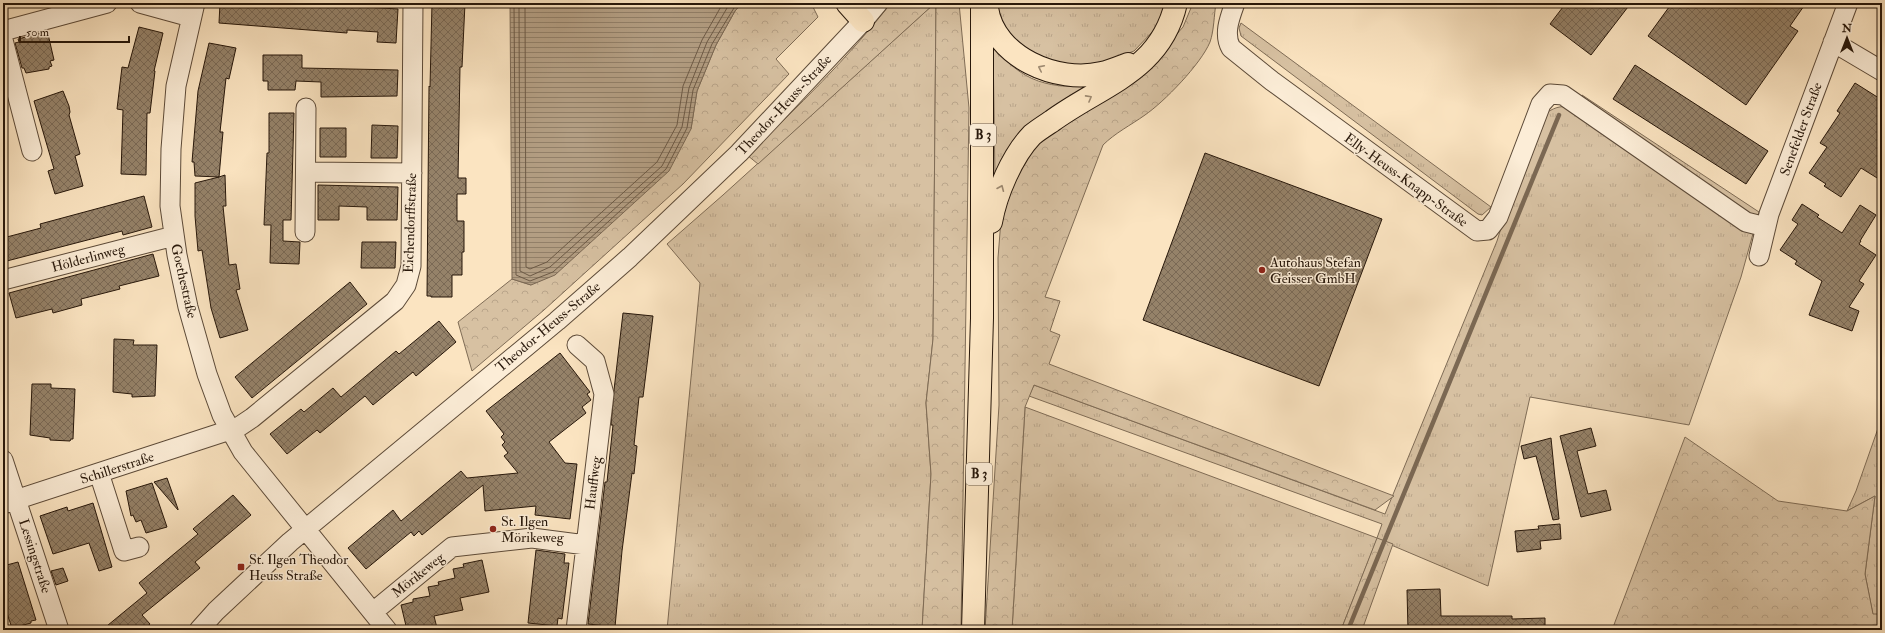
<svg xmlns="http://www.w3.org/2000/svg" width="1885" height="633" font-family="'IM FELL Double Pica',serif">
<style>
.grass{fill:url(#grass-tufts);stroke:#7f6c56}
.forest{fill:url(#forest-crowns);stroke:#7f6c56}
.water{fill:url(#water-rules);stroke:#7b6853}
.lines{fill:none;stroke-linecap:round;stroke-linejoin:round}
.shore{stroke:#6d5a46;stroke-width:1}
.stream{stroke:#7b6853;stroke-width:4.5}
.building{fill:url(#building-cross-hatch);stroke:#27170a}
.minor-casing{stroke:#5c4a38;stroke-width:21}
.major-casing{stroke:#27170a;stroke-width:24}
.minor{stroke:#fcedd7;stroke-width:19}
.major{stroke:#fbe4c1;stroke-width:22}
.oneway{stroke:#9c886f}
.poi-dot{fill:#8f2418;stroke:#fcedd7;stroke-width:1.5}
.labels{text-anchor:middle;dominant-baseline:central;stroke-width:3;stroke-linejoin:round;paint-order:stroke}
.shield{fill:#fcedd7;stroke:#675748;stroke-width:1}
.shield-label{font-size:13px;font-weight:bold;fill:#27170a}
.street-label{font-size:14px;fill:#27170a;stroke:#fcedd7}
.poi-label{font-size:14px;fill:#27170a;stroke:#fcedd7;text-anchor:start}
</style>
<defs>
<pattern id="grass-tufts" width="24" height="20" patternUnits="userSpaceOnUse"><rect width="24" height="20" fill="#d7c1a2"/><path d="M3 7l-1-3M5 7V3M7 7l1-3M15 17l-1-3M17 17v-4M19 17l1-3" fill="none" stroke="#b9a58a"/></pattern>
<pattern id="forest-crowns" width="20" height="18" patternUnits="userSpaceOnUse"><rect width="20" height="18" fill="#d7c1a2"/><path d="M2 6a3 3 0 1 1 6 0M12 15a3 3 0 1 1 6 0" fill="none" stroke="#b9a58a"/></pattern>
<pattern id="water-rules" width="6" height="5" patternUnits="userSpaceOnUse"><rect width="6" height="5" fill="#b39e83"/><path d="M0 2.5h6" fill="none" stroke="#928069"/></pattern>
<pattern id="building-cross-hatch" width="8" height="8" patternUnits="userSpaceOnUse"><rect width="8" height="8" fill="#958269"/><path d="M0 0l8 8M0 8l8-8" fill="none" stroke="#7a6955"/></pattern>
</defs>
<rect width="100%" height="100%" fill="#fbe4c1"/>
<filter id="stains"><feTurbulence type="fractalNoise" baseFrequency=".005" numOctaves="4"/><feColorMatrix values="0 0 0 0 .2 0 0 0 0 .09 0 0 0 0 .02 0 0 0 .5 -.17"/></filter>
<radialGradient id="worn" r=".72"><stop offset=".6" stop-color="#630" stop-opacity="0"/><stop offset="1" stop-color="#630" stop-opacity=".3"/></radialGradient>
<path class="grass" d="M935,3h1l-3,336 -7,64 5,71 -9,156h-255l33,-347 -33,-39 56,-49z
M995,3h173l-13,26 -21,22 -24,9 -24,5 -23,1 -22,-5 -35,-25z
M1241,23l250,184 -9,8 -4,-1 -237,-178 -2,-8z
M993,44c27,39 59,46 104,41l-102,93z
M1582,95l177,117 -18,65 -52,148 -159,-28 -42,189 -111,-47 -36,91h-329l13,-223 352,131 5,-14 -353,-128 5,-11 351,129 112,-273 10,-32 39,-96c11,-7 17,-8 29,-4z
M1882,417v197l-9,1 -8,-41 10,-78 -28,15 9,-20z"/>
<path class="forest" d="M742,3h69l7,14 -42,42 13,15 -106,110 -139,126 -72,61 -14,-49 54,-43 19,6 160,-156 6,-38 19,-46 19,-34z
M891,3h44l-177,161 -11,-9c51,-48 101,-97 144,-152z
M936,3h23l10,105 -8,522h-39l9,-156 -5,-71 7,-64z
M1193,3h23c-2,12 -2,28 -6,39 -9,22 -46,60 -65,73 -14,10 -30,18 -42,30l-58,152 15,4 -10,30 10,4 -11,29 345,132 -19,14 -341,-125 -9,22 -13,223h-27l14,-225 -1,-147 4,-51 17,-43 20,-26 115,-78 29,-33z
M1685,437l93,64 69,10 28,-15 -10,78 8,40h9v16h-270z
M1377,538l16,6 -31,86h-21z"/>
<path class="water" d="M510,3h232l-7,8 -19,34 -19,46 -6,38 -22,42 -114,104 -24,10 -19,-6z"/>
<g class="lines">
<path class="shore" d="M514,3l2,272 14,6 23,-9 113,-103 21,-41 6,-38 19,-46 25,-41
M519,3l1,268 10,5 20,-9 112,-101 20,-39 7,-39 18,-46 23,-39
M525,3l1,264 4,2 17,-7 110,-100 20,-37 6,-39 19,-46 21,-37"/>
<path class="stream" d="M1348,630l211,-515"/>
</g>
<path class="building" d="M220,3h81l97,6 -2,34 -19,-1 1,-10 -31,-2v3l-128,-10z
M432,3h33l-3,64h-2l-2,111h8v16h-9v27h7v31h-2v23h-10v22h-21v-1h-4l2,-210 1,1z
M1566,3h65l-40,52 -41,-31z
M1672,3h134l-16,23 8,5 -52,74 -98,-69z
M139,27l24,6 -9,38h1l-5,42h-3l-1,62 -25,-1 2,-64 -6,-1 5,-42 6,1z
M41,33v3l7,-2 6,26 -4,1 2,5 -3,1v2l-23,4 -2,-5h-2l-7,-25 4,-1 -1,-3z
M209,43l27,5 -7,31 -3,-1 -6,54h3l-4,45 6,-2 1,31h-3l6,59 7,-1 4,25 -4,1 12,40 -28,8 -9,-30 -9,-58 -4,1 -3,-35v-33l24,-6 -24,-1 -1,-14h-2l6,-71z
M263,55h39v13l96,2 -1,26 -76,1v-15l-25,-1 -1,9h-27v-9h-5z
M1635,65l133,86 -22,33 -133,-85z
M1855,83l27,17v81l-21,-13 -20,29 -17,-11 2,-2 -17,-11 18,-26 -7,-4 20,-30 -3,-2z
M63,91l6,15 1,6 -1,3 11,39 -5,2 8,30 -28,8 -7,-23 6,-2 -20,-68z
M269,113h25l-3,107h-8v21l17,1 -1,22 -29,-1 1,-38h-7l3,-72h2z
M372,125l26,1 -1,32h-26z
M320,128h26v29h-26z
M1205,153l177,66 -63,167 -176,-66z
M318,185l80,2 -1,33h-30v-13l-28,-1v14h-21z
M144,196l8,31 -29,8 -1,-4 -119,31v-24l38,-10 -1,-4z
M1802,204l17,11 -2,2 25,16 18,-28 16,10 -16,26h1l-2,3 17,11 -17,26 5,3 -15,23 10,4 -7,20 -43,-16 13,-34 -27,-17 2,-3 -17,-11 18,-26 -6,-4z
M362,242h34l-1,26h-34z
M153,254l6,22 -40,10 1,3 -39,10 1,6 -29,8 -1,-4 -36,9 -7,-25z
M350,282l17,22 -115,94 -17,-21z
M623,313l30,3 -10,81h-4l-5,48 3,1 -3,28 -2,-1 -10,78 -7,76 -27,-3 17,-142h2l6,-57h-2l3,-35z
M439,321l17,21 -40,34 -3,-4 -40,33 -8,-9 -45,37 -3,-3 -30,24 -17,-20 31,-25 3,3 29,-24 8,9 55,-46 3,3z
M114,339l20,1 -1,5h24l-2,51 -23,1v-3l-19,-2z
M560,353l30,39 -3,2 4,6 -9,7 4,6 -37,29 16,21 12,1 -7,55 -35,-4 1,-9 -51,5 -2,-26 -61,50 -3,-4 -5,5 -3,-4 -45,37 -18,-21 45,-38 8,11 60,-50 6,7 51,-5 -14,-17 4,-3 -6,-8 3,-3 -4,-5 3,-3 -18,-23z
M32,384h19v4l24,1 -2,50h-2l-1,2 -20,-1v-2l-20,-3z
M1591,428l5,18 -19,5 11,43 18,-4 5,20 -30,7 -21,-81z
M1551,438l8,81 -6,1 -17,-64 -12,3 -3,-13z
M167,478l11,31v1l-24,-28z
M152,483l15,44 -21,6 -5,-13 -5,2 -3,-7 -2,1 -5,-25z
M233,495l18,20 -56,47 5,6 -58,47 8,9 -7,6h-41l45,-37 -8,-10 59,-49 -5,-5z
M93,503l19,64 -13,4 -10,-28 -36,11 -13,-38 27,-9 1,4z
M1560,524l1,15 -21,2 1,8 -24,3 -2,-21 24,-2 -1,-3z
M536,550l29,4 -1,9h5l-7,56 -4,-1 -1,8 -29,-3z
M482,560l7,32 -29,6 3,12 -29,6 3,12 -10,2h-20l-6,-25 12,-3v-3l17,-3 -2,-9 11,-2 -1,-3 17,-4 -2,-9 11,-2 -1,-3z
M18,562l18,58 -5,1v2l-19,5 -9,-26v-36z
M63,568l5,13 -12,4 -5,-14z
M1440,589l1,27h71v3l33,-1v12h-137l-1,-40z"/>
<g class="lines">
<g class="minor-casing">
<path id="minor" d="M140,3l51,14
M195,3l-19,83 -5,63 -1,57 7,49 11,52 19,67 15,41 21,37 144,178
M1235,3c-5,14 -12,31 -4,45l41,33 205,150 11,-1 10,-13 43,-113 9,-10 13,1 183,127 20,5
M3,31l104,-28
M3,40l29,111
M1833,42l49,29
M306,172l106,1
M305,232l1,-124
M1759,256l10,-42 79,-211
M3,280l171,-44
M231,432l21,-14 143,-117 11,-16 5,-19 2,-263
M3,460l56,170
M99,473l25,78 15,-4
M3,504l227,-74
M373,612l79,-65 80,-9 54,7
M199,630l17,-19 74,-69 267,-221 73,-64 109,-104 124,-132 15,-18
M576,630l28,-236 -9,-33 -18,-16"/>
</g>
<g class="major-casing">
<path id="major" d="M847,3l16,18
M987,8c7,49 70,76 115,65 9,-2 18,-6 26,-9
M991,222c5,-28 21,-66 41,-87 6,-5 14,-10 20,-14 49,-36 109,-50 124,-118
M973,630l9,-312v-315"/>
</g>
<use href="#minor" class="minor"/>
<use href="#major" class="major"/>
</g>
<defs><path id="oneway-chevron" d="M-2-3.5L2.5 0L-2 3.5" fill="none" stroke-width="1.6" stroke-linecap="round" stroke-linejoin="round"/></defs>
<g class="oneway">
<use href="#oneway-chevron" transform="translate(1041 68) rotate(-154)"/>
<use href="#oneway-chevron" transform="translate(1089 98) rotate(-29)"/>
<use href="#oneway-chevron" transform="translate(1001 188) rotate(-67)"/>
</g>
<g class="poi-dot">
<circle cx="1262" cy="270" r="4"/>
<circle cx="493" cy="529" r="4"/>
<rect x="237" y="563" width="8" height="8" rx="2"/>
</g>
<g class="labels">
<g class="shield">
<rect x="970" y="124" width="26" height="22" rx="3"/>
<rect x="966" y="463" width="26" height="22" rx="3"/>
</g>
<g class="shield-label">
<text x="983" y="135">B 3</text>
<text x="979" y="474">B 3</text>
</g>
<g class="street-label">
<text transform="translate(784 105) rotate(-47)">Theodor-Heuss-Straße</text>
<text transform="translate(1801 129) rotate(-70)">Senefelder Straße</text>
<text transform="translate(1406 180) rotate(36)">Elly-Heuss-Knapp-Straße</text>
<text transform="translate(410 223) rotate(-88)">Eichendorffstraße</text>
<text transform="translate(88 258) rotate(-15)">Hölderlinweg</text>
<text transform="translate(184 281) rotate(77)">Goethestraße</text>
<text transform="translate(548 327) rotate(-40)">Theodor-Heuss-Straße</text>
<text transform="translate(117 468) rotate(-18)">Schillerstraße</text>
<text transform="translate(593 483) rotate(-83)">Hauffweg</text>
<text transform="translate(35 556) rotate(72)">Lessingstraße</text>
<text transform="translate(418 575) rotate(-39)">Mörikeweg</text>
</g>
<g class="poi-label">
<text x="1270" y="262">Autohaus Stefan<tspan x="1270" dy="16">Geisser GmbH</tspan></text>
<text x="501" y="521">St. Ilgen<tspan x="501" dy="16">Mörikeweg</tspan></text>
<text x="249" y="559">St. Ilgen Theodor<tspan x="249" dy="16">Heuss Straße</tspan></text>
</g>
</g>
<rect width="1885" height="633" fill="none" stroke="#fbe4c1" stroke-width="16"/>
<rect x="4" y="4" width="1877" height="625" fill="none" stroke="#27170a" stroke-width="2"/>
<rect x="8" y="8" width="1869" height="617" fill="none" stroke="#27170a"/>
<g transform="translate(1847 38)" stroke="#fcedd7" stroke-width="3" paint-order="stroke">
<path d="M0-3L7 15L0 10L-7 15Z" fill="#27170a"/>
<text y="-6" font-size="11" font-weight="bold" text-anchor="middle" fill="#27170a">N</text>
</g>
<path d="M20 36v6h109v-6" fill="none" stroke="#27170a" stroke-width="2"/>
<text x="26" y="36" font-size="12" fill="#27170a" stroke="#fcedd7" stroke-width="3" paint-order="stroke">50 m</text>
<rect width="100%" height="100%" filter="url(#stains)"/>
<rect width="100%" height="100%" fill="url(#worn)"/>
</svg>
